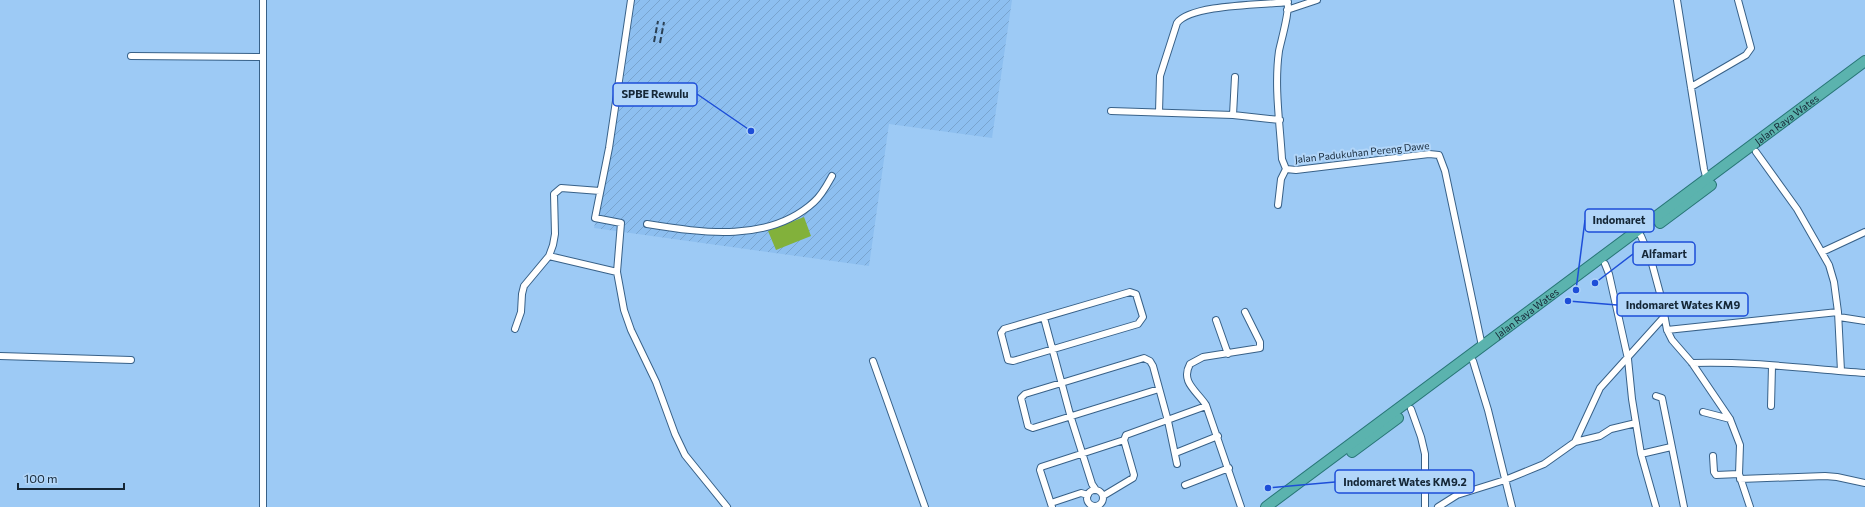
<svg xmlns="http://www.w3.org/2000/svg" width="1865" height="507" font-family="Commissioner,sans-serif">
<style>
.industrial{fill:url(#industrial-furrows)}
.green{fill:#82b13b}
.lines{fill:none;stroke-linecap:round;stroke-linejoin:round}
.minor-casing{stroke:#386188;stroke-width:8}
.trunk-casing{stroke:#287677;stroke-width:12}
.minor{stroke:#fff;stroke-width:6}
.trunk{stroke:#5bb3ae;stroke-width:10}
.rail{stroke:#293f53;stroke-width:2;stroke-dasharray:6 3;stroke-linecap:butt}
.labels{text-anchor:middle;dominant-baseline:central;stroke-width:4;stroke-linejoin:round;paint-order:stroke}
.street-label{font-size:10px;fill:#152737;stroke:#b2d6f9}
.leader{fill:none;stroke:#1d4ed8;stroke-width:1.5}
.callout-dot{fill:#1d4ed8;stroke:#b2d6f9;stroke-width:1.5}
.callout{fill:#b2d6f9;stroke:#1d4ed8;stroke-width:1.5}
.callout-label{font-size:11px;text-anchor:middle;font-weight:bold;fill:#152737}
</style>
<defs>
<pattern id="industrial-furrows" width="10" height="10" patternUnits="userSpaceOnUse"><rect width="10" height="10" fill="#8dbff0"/><path d="M-1 1l2-2M0 10L10 0M9 11l2-2" fill="none" stroke="#79a4ce"/></pattern>
</defs>
<rect width="100%" height="100%" fill="#9dcaf5"/>
<path class="industrial" d="M635,0h377l-20,138 -103,-14 -20,142 -275,-38 25,-118z"/>
<path class="green" d="M804,217l7,19 -35,14 -8,-19z"/>
<g class="lines">
<g class="minor-casing">
<path id="minor" d="M263,0v507
M1287,0c4,7 -6,41 -8,51 -5,36 1,73 3,108l4,10 10,1 133,-16 10,1 6,16 37,175
M1677,0l27,169 3,11
M1287,10l30,-10
M131,56l132,1
M1691,87l55,-32 5,-7 -13,-48
M1111,111l122,4 47,5
M1159,112l1,-36 17,-53c14,-19 87,-18 111,-21
M1233,115l2,-38
M1756,152l41,57 32,56 5,17 4,30 3,59
M1278,205l3,-26 5,-10
M647,224c56,9 122,19 167,-22 8,-7 13,-17 18,-26
M1637,231l4,5 10,24 10,37 6,33 5,10 20,23 38,56 10,26 -1,29 11,33
M1822,252l43,-20
M549,256l68,16 7,38 7,20 25,52 19,52 10,21 42,52
M1605,264l4,10 19,85 4,40 9,55 15,53
M617,272l4,-49 -26,-5 14,-70 22,-148
M1130,292l6,2 7,23 -5,7 -125,37 -5,-1 -7,-27 3,-4z
M1839,317l26,4
M1044,318l27,100 21,66 4,6
M1216,320l12,34
M515,329l6,-17 1,-18 2,-8 25,-30 4,-11 2,-11 -1,-40 7,-6 39,3
M1667,330l171,-18
M0,356l131,4
M873,361l52,146
M1473,361l15,49 24,97
M1692,363c58,-2 116,6 173,10
M1159,389l-126,39 -5,-2 -7,-28 4,-4 119,-36 6,3 3,5 15,55 9,43
M1656,396l6,2 22,109
M1771,406l1,-40
M1411,409l10,28 4,17v53
M1703,412l27,7
M1575,442l25,-6 11,-7 25,-6
M1178,452l40,-16
M1641,454l30,-7
M1713,456l1,16 2,3 23,-1
M1740,479l85,-3 12,1 28,6
M1185,485l44,-17
M1087 498a8 8 0 1 1 16 0a8 8 0 1 1-16 0Z
M1103,496l30,-18 1,-3 -10,-35 2,-5 80,-29
M1051,503l30,-10 7,2
M1052,507l-12,-37 1,-3 83,-27
M1241,507l-35,-102c-9,-14 -26,-23 -16,-41l13,-7 57,-9v-6l-15,-30
M1438,507l19,-12 48,-15 39,-16 31,-22 25,-54 64,-71"/>
</g>
<g class="trunk-casing">
<g id="trunk">
<path d="M1660,223l51,-38"/>
<path d="M1352,452l46,-34"/>
<path id="s1" d="M1266,507l599,-446"/>
</g>
</g>
<use href="#minor" class="minor"/>
<use href="#trunk" class="trunk"/>
<path class="rail" d="M654,42l4,-21
M660,43l4,-21"/>
</g>
<g class="labels">
<g class="street-label">
<text stroke="none"><textPath href="#s1" startOffset="649">Jalan Raya Wates</textPath></text>
<text transform="translate(1362 152) rotate(-6)">Jalan Padukuhan Pereng Dawe</text>
<text stroke="none"><textPath href="#s1" startOffset="325">Jalan Raya Wates</textPath></text>
</g>
</g>
<path class="leader" d="M751 131L697 94M1576 290L1585 220M1595 283L1633 254M1568 301L1617 305M1268 488L1335 482"/>
<g class="callout-dot">
<circle cx="751" cy="131" r="4"/>
<circle cx="1576" cy="290" r="4"/>
<circle cx="1595" cy="283" r="4"/>
<circle cx="1568" cy="301" r="4"/>
<circle cx="1268" cy="488" r="4"/>
</g>
<g class="callout">
<rect x="613" y="83" width="84" height="23" rx="4"/>
<rect x="1585" y="209" width="69" height="23" rx="4"/>
<rect x="1633" y="242" width="62" height="23" rx="4"/>
<rect x="1617" y="293" width="131" height="23" rx="4"/>
<rect x="1335" y="470" width="139" height="23" rx="4"/>
</g>
<g class="callout-label">
<text x="655" y="98">SPBE Rewulu</text>
<text x="1619" y="224">Indomaret</text>
<text x="1664" y="258">Alfamart</text>
<text x="1683" y="309">Indomaret Wates KM9</text>
<text x="1405" y="486">Indomaret Wates KM9.2</text>
</g>
<path d="M18 483v6h106v-6" fill="none" stroke="#152737" stroke-width="2"/>
<text x="24" y="483" font-size="12" fill="#152737" stroke="#b2d6f9" stroke-width="3" paint-order="stroke">100 m</text>
</svg>
